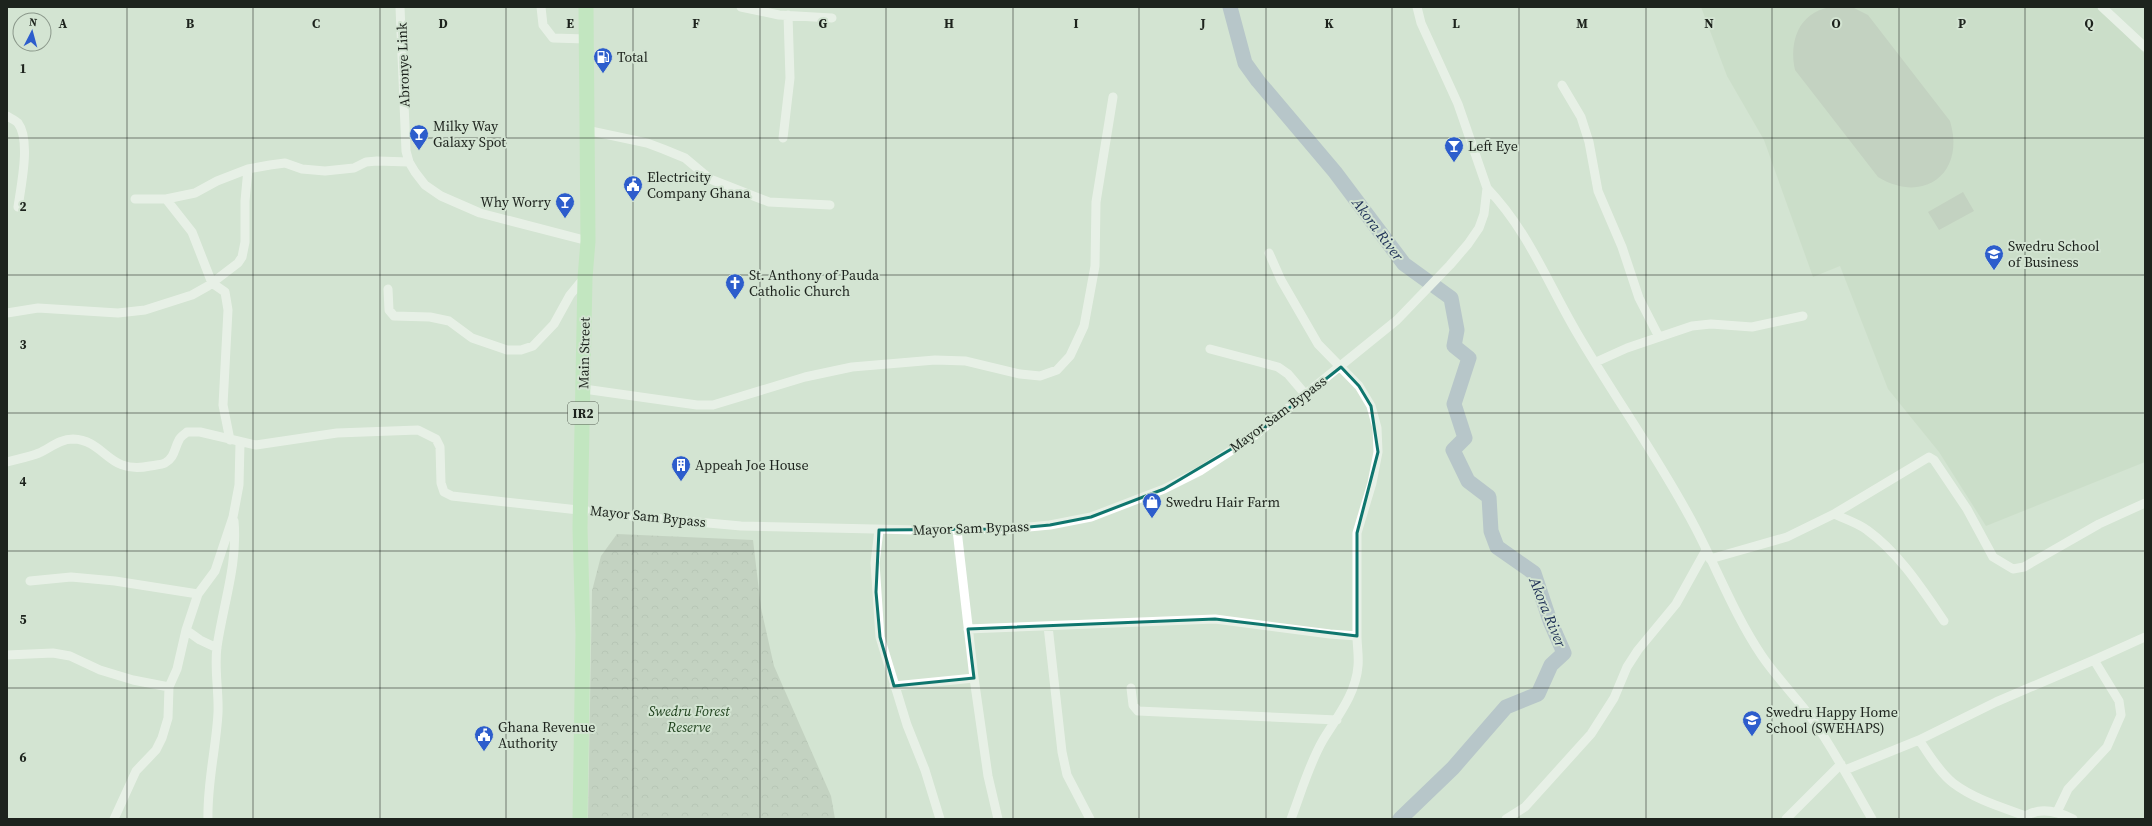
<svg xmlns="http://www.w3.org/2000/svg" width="2152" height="826" font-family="'Source Serif 4',serif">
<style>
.built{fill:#c2d7bf}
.forest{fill:url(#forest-crowns)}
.park{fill:#afbdad}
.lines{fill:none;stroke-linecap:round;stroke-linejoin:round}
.river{stroke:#94a2be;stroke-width:15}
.street{stroke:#fff;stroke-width:9}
.primary{stroke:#aee9aa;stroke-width:15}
.marked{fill:none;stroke:#0f766e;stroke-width:3;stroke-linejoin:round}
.grid{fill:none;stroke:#1d231d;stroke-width:1;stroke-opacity:0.55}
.labels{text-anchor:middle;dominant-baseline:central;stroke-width:4;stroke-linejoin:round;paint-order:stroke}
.shield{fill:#d3e4d2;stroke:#545d53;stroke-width:1}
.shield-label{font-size:13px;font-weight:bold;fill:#1d231d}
.poi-label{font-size:14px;fill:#1d231d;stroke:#d3e4d2;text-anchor:start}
.street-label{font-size:14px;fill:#1d231d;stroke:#d3e4d2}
.park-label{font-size:14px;font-style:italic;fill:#1f411d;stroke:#d3e4d2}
.water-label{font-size:15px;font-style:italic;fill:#1d2f55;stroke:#d3e4d2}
.grid-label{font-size:13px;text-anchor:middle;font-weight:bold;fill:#1d231d;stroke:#d3e4d2;stroke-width:4;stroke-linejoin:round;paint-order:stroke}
</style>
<defs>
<pattern id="forest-crowns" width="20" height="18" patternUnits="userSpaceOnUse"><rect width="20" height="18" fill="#afbdad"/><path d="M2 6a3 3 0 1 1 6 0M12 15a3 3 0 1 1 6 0" fill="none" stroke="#96a294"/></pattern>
</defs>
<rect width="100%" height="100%" fill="#d3e4d2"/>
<path class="built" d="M1701,7h397l47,47v408l-159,64 -47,-74 -51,-63 -48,-123 -27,11 -49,-137 -37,-64z"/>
<path class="forest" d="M617,534l136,6 8,68 13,58 57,130 4,23h-247l4,-228 9,-35z"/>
<path class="park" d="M1830,7l24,1 14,7 82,106c16,52 -26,84 -72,56l-83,-107c-6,-28 3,-57 35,-63z
M1963,192l11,19 -35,19 -11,-18z"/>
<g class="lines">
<path class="river" d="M1230,7l15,56 13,18 77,91 69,92 47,34 6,32 -3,16 15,12 -15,46 11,34 -12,12 15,31 21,16 2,34 6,16 37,26 16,48 14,32 -13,12 -13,29 -32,13 -53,61 -53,51"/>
<path class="street" d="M400,7l6,144 3,11 6,10 10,13 16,11 39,17 108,28
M541,7l2,18 10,13 33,1
M741,7l38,8 53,3
M2102,7l43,40
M1562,85l19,32 8,25 9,49 24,56 17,51 20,39
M7,116c3,2 8,4 11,7 13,17 3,63 0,84
M586,130l61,13 16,6 22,9 25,21 59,23 61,3
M783,138l7,-60 -2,-63
M1487,188c42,44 60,94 90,145 38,65 83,127 118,194 22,42 40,89 67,129 15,22 35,42 51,64 22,32 40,66 59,99
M135,199h31l29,-6 22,-12 31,-12 22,-4 15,-2 17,6 23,2 29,-3 12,-6 11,-1 32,1
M166,199l26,33 20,51 13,9 3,18 -5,95 7,35
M388,289l1,21 5,6 36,1 19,4 23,17 35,12h14l12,-4 21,-22 16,-29 14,-17
M7,313l31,-5 80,5 27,-3 47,-15 16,-9 30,-23 4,-6 3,-15v-41l3,-32
M1210,349l68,18 10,7 17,20
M1596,362l31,-14 65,-22 19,-2 41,3 51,-11
M584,389l113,16h16l92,-28 47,-10 83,-7 31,1 54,13 20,2 17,-6 13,-14 14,-30 11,-60 1,-64 17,-105
M7,462c11,-3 22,-5 32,-9 11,-5 21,-14 34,-14 33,1 34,36 77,27 5,-1 11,-1 15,-3 10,-6 9,-14 14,-23 1,-3 6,-6 8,-8h13l56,13 81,-12 81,-3 18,9 4,8 1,36 3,9 8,4 190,21 99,9 178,4 90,-1 41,-4 41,-8 73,-28 36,-18 55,-36 142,-115 53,-55 18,-21 11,-16 5,-14 3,-26 -29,-84 -37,-81 -4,-16
M1834,514c11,5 24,9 33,16 32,23 55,59 77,91
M879,530l-4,33 5,74 27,88 18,45 15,49
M957,530l17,148 14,98 10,43
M1710,559l77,-22 47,-23 95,-57 5,3 33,49 26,48 20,12 11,-2 75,-43 46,-21
M30,581l41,-4 44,4 83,13
M1048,626l14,126 5,23 23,44
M968,629l247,-10 115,15 27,2v-103l15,-50 6,-31 -1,-24 -6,-22 -12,-20 -41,-42 -37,-64 -12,-27
M186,630l14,10 17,8
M7,655l46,-2 17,3 30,14 33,10 36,7
M894,686l80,-8
M1131,688l2,17 5,6 199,9
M1919,740c10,14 20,32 34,43 21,16 48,24 73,33
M1845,770l74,-30 77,-38 98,-42 51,-23
M2057,812l11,-23 39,-42 14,-32 -2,-14 -25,-41
M114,819l22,-48 20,-21 6,-12 6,-20 1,-31 8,-18 9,-39 12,-36 17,-23 18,-54 6,-32 1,-42
M208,819c-1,-36 8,-70 10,-106 1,-22 -4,-44 -1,-66 6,-42 21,-83 17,-126
M1291,819c10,-26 18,-55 32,-79 14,-23 33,-46 35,-74 1,-10 -1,-20 -1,-30
M1506,819l19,-12 66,-73 23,-36 13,-31 11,-17 38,-46 30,-54
M1786,819l55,-55
M2022,819c15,-13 35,-8 51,0"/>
<path class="primary" d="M580,819l3,-184 -3,-107 5,-250 3,-37 -2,-234"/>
</g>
<path d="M0 0H2152V826H0ZM1341,367l18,19 12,20 7,46 -21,81v103l-142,-17 -247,10 6,49 -80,8 -14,-49 -4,-45 3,-62 130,-1 41,-4 41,-8 73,-28 91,-54z" fill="#d3e4d2" fill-opacity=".55" fill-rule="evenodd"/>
<path class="marked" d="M1341,367l18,19 12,20 7,46 -21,81v103l-142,-17 -247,10 6,49 -80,8 -14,-49 -4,-45 3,-62 130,-1 41,-4 41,-8 73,-28 91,-54z"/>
<path class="grid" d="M127,7v812M253,7v812M380,7v812M506,7v812M633,7v812M760,7v812M886,7v812M1013,7v812M1139,7v812M1266,7v812M1392,7v812M1519,7v812M1646,7v812M1772,7v812M1899,7v812M2025,7v812M7,138h2138M7,275h2138M7,413h2138M7,551h2138M7,688h2138"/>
<defs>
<g id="fuel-pin" transform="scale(1)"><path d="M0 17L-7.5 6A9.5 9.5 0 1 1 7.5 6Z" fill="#2d5dcc" stroke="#d3e4d2"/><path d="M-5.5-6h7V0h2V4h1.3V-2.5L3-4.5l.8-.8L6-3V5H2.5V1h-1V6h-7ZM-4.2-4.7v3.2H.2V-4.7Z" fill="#fff"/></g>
<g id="bar-pin" transform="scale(1)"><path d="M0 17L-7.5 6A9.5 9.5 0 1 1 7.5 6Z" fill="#2d5dcc" stroke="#d3e4d2"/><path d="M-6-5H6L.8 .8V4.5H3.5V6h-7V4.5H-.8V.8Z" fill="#fff"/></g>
<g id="civic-pin" transform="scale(1)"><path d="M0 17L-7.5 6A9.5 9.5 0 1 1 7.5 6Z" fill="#2d5dcc" stroke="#d3e4d2"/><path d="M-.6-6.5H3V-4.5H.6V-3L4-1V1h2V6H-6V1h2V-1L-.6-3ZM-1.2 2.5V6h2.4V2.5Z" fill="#fff"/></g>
<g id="school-pin" transform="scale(1)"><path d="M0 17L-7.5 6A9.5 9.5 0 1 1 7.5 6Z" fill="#2d5dcc" stroke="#d3e4d2"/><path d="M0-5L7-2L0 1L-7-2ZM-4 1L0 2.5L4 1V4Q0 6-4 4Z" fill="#fff"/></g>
<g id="church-pin" transform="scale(1)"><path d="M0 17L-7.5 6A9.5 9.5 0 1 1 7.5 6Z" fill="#2d5dcc" stroke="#d3e4d2"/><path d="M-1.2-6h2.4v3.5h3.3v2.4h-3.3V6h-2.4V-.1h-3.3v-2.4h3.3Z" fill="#fff"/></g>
<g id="building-pin" transform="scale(1)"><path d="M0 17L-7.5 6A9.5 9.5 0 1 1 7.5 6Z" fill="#2d5dcc" stroke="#d3e4d2"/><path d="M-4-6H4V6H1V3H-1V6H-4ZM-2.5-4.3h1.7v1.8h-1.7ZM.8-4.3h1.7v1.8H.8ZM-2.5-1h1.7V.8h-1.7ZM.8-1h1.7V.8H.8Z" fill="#fff"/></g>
<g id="shop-pin" transform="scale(1)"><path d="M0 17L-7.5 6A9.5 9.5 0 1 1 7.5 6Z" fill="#2d5dcc" stroke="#d3e4d2"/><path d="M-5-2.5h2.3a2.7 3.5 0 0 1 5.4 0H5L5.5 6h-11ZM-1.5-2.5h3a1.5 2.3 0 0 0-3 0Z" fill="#fff"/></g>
</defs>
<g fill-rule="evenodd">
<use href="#fuel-pin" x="603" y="57"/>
<use href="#bar-pin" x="419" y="134"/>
<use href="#bar-pin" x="1454" y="146"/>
<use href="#civic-pin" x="633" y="185"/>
<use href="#bar-pin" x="565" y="202"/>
<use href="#school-pin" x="1994" y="254"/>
<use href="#church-pin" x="735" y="283"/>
<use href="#building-pin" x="681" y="465"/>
<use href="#shop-pin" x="1152" y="502"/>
<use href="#school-pin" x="1752" y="720"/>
<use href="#civic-pin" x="484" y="735"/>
</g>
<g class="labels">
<rect class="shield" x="568" y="402" width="30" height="22" rx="3"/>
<g class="shield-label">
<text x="583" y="413">IR2</text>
</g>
<g class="poi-label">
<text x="617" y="57">Total</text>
<text x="433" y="126">Milky Way<tspan x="433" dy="16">Galaxy Spot</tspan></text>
<text x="1468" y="146">Left Eye</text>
<text x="647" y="177">Electricity<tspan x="647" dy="16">Company Ghana</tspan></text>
<text x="551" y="202" text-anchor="end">Why Worry</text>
<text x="2008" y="246">Swedru School<tspan x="2008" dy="16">of Business</tspan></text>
<text x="749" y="275">St. Anthony of Pauda<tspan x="749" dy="16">Catholic Church</tspan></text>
<text x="695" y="465">Appeah Joe House</text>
<text x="1166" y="502">Swedru Hair Farm</text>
<text x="1766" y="712">Swedru Happy Home<tspan x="1766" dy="16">School (SWEHAPS)</tspan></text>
<text x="498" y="727">Ghana Revenue<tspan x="498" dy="16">Authority</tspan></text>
</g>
<g class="street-label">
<text transform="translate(403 65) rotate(-92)">Abronye Link</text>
<text transform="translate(584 353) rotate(-89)">Main Street</text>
<text transform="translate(1278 414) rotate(-37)">Mayor Sam Bypass</text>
<text transform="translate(648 516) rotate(6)">Mayor Sam Bypass</text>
<text transform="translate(971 528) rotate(-2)">Mayor Sam Bypass</text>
</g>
<g class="park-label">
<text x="689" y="711">Swedru Forest<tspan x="689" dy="16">Reserve</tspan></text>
</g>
<g class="water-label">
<text transform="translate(1378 229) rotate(53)">Akora River</text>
<text transform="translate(1548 612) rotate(68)">Akora River</text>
</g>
</g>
<g class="grid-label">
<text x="63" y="28">A</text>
<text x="190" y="28">B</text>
<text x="316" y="28">C</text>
<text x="443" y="28">D</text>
<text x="570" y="28">E</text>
<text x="696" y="28">F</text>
<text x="823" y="28">G</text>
<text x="949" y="28">H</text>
<text x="1076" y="28">I</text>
<text x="1203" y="28">J</text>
<text x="1329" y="28">K</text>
<text x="1456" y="28">L</text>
<text x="1582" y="28">M</text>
<text x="1709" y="28">N</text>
<text x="1836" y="28">O</text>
<text x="1962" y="28">P</text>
<text x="2089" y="28">Q</text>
<text x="23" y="73">1</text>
<text x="23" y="211">2</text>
<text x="23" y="349">3</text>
<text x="23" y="486">4</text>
<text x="23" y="624">5</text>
<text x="23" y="762">6</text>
</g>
<rect width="2152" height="826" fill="none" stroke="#1d231d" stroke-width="16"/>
<g transform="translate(32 32) rotate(6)"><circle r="19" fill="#d3e4d2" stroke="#8a978a"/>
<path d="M0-3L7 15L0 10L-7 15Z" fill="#2d5dcc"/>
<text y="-6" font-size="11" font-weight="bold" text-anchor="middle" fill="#1d231d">N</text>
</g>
</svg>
